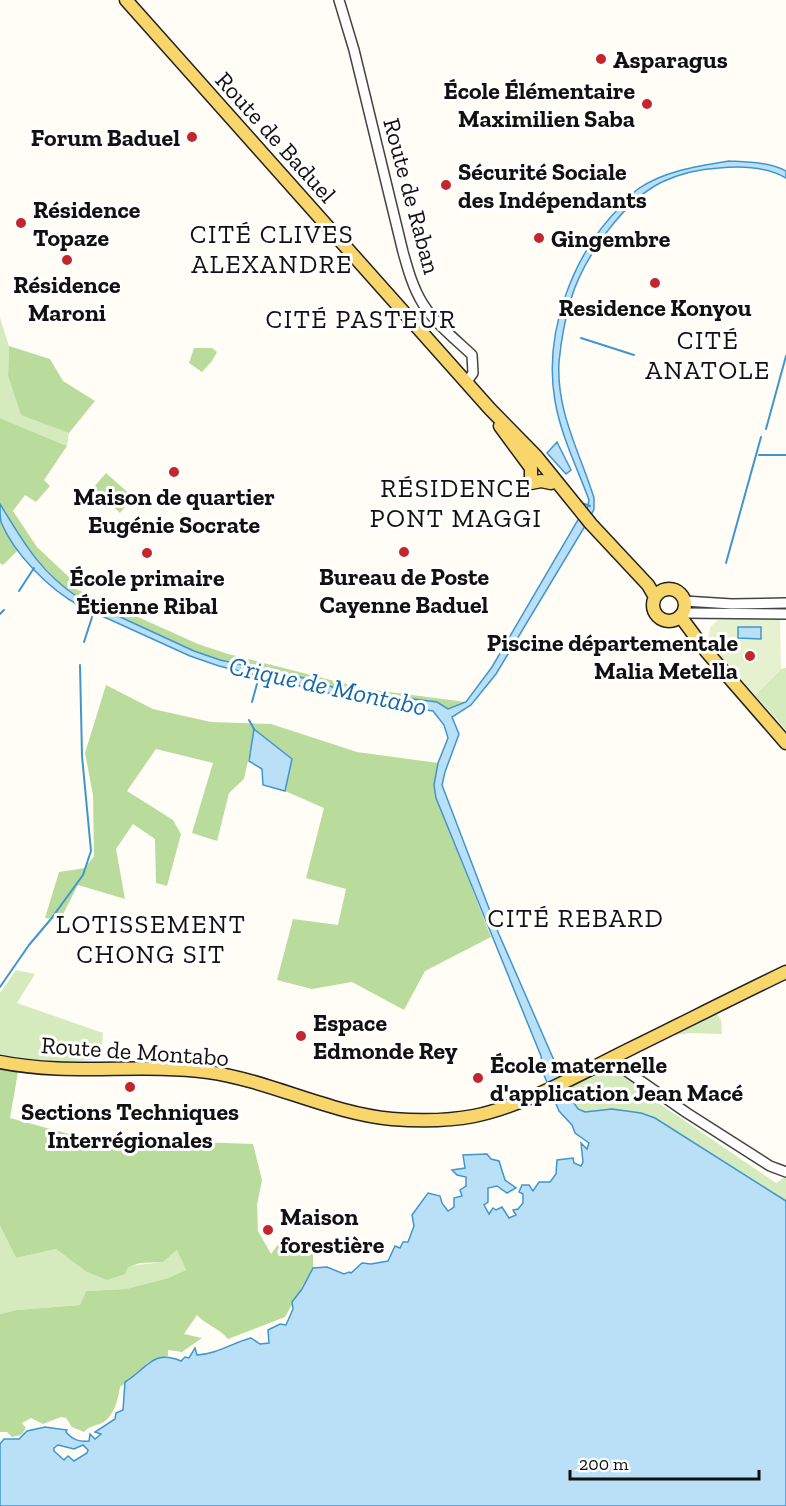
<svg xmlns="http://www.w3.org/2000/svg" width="786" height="1506" font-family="'Zilla Slab',serif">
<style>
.green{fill:#d5ebbd}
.forest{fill:#b9dc9c}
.pitch{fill:#e6f2cf}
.water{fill:#b9e0f7;stroke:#3f96cf;stroke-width:1.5;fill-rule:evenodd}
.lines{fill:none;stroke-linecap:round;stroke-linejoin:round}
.stream{stroke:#3f96cf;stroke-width:2}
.minor-casing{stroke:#444;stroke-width:12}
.major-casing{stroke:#222;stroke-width:15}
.minor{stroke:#fff;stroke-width:9}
.major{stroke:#f9d66b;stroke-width:12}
.poi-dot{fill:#c4262e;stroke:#fff;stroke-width:2}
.labels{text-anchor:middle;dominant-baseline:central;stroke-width:6;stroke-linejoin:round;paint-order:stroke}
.poi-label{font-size:24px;font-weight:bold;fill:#111;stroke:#fff;text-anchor:start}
.street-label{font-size:24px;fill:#111;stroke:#fff}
.neighbourhood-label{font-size:26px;letter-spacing:1.5px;fill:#111;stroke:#fff}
.water-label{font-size:26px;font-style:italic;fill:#1768a6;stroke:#fff}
</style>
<rect width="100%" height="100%" fill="#fffdf5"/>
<path class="green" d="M0,318l9,28 -1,30 13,38 48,19 -2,13 -67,-28z
M786,668v62l-31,-35 26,-26z
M16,970l19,4 -18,29 86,30 -2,25c-27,6 -74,3 -101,-4v-61z
M716,1013l5,7 1,14 -32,-1 -14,2 -2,-3z
M613,1072l22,10 22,20 119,81 10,-7v67l-180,-94 -32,-41 -5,-20 25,-13z
M0,1226l16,32 40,-9 29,22 78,-9 14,-12 9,20 -18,8 -42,11 -40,2 -6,14 -64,5 -16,4z"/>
<path class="forest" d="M9,346l41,13 13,22 32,20 -26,32 -48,-18 -13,-39z
M194,348h18l5,4 -5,9 -10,11 -13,-9z
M0,418l67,28 -23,34 6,6 -14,16 -11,-7 -12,16 24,36 34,32 -3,4 1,3 129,58 30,10 138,35 100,13 -18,7 -106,-19 -42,-13 -80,-17 -26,-9 -115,-53 -15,-10 -36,-38 -28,-46z
M106,473l27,24 -13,16 -27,-25z
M0,520l18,30 -15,15 -3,-2z
M106,685l47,24 58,13 60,2 86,28 81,11 -4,22 2,13 55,139 -66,34 -21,39 -52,-28 -40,7 -35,-9 16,-61 45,6 8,-36 -40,-11 18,-70 -39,-17 7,-32 -37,-30 -11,50 -15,14 -12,48 -25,-8 21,-70 -57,-14 -29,42 46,29 8,14 -14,52 -11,-3 -1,-44 -22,-15 -17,25 9,50 -47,-14 -18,35 -15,-2 14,-46 26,-4 9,-12 -1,-61 -8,-42z
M0,1068l18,4 -8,46 74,20 169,6 9,36 -5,25 1,26 13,23 8,-11 29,1v5l5,3v16l-28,49 -57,22c-9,-11 -22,-14 -31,-24l-13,19 18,4 -20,14 -14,-2v6l-20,6 -11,13 -17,12c-2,12 -6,30 -18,36 -7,3 -13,3 -18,9l-12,-5 -6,-9 -5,-1 -18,7 -12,-6 -9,5 4,5 -5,7 -9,2 -5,-5h-7v-118l16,-4 64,-5 6,-14 40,-2 42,-11 18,-8 -9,-20 -14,12 -23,1 -12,4 -3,7 -18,6 -22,-9 -29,-22 -40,9 -16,-32z"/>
<path class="pitch" d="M593,160l7,7 -12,12 -7,-6z
M780,618l1,51 -26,26 -47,-52 2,-16 8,-7z"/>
<path class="water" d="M729,161c18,1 41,1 57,10v7c-19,-11 -46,-12 -67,-10 -19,1 -40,6 -57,14 -39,19 -79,77 -91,117 -6,20 -10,42 -12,63 -3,49 21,91 35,136v11l-3,6 -4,-5 2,-10c-12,-33 -28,-64 -34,-99 -12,-69 18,-148 67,-196 5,-5 10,-12 16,-16 26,-18 60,-23 91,-28z
M557,442l14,28 -5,4 -19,-21z
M0,504c24,39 40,68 79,94l115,53 26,9 80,17 42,13 95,12 11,7 18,-7 26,-35 87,-149 6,8 -89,148 -25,31 -19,12 7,17 -14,38 -3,13 56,147 72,165 8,12 7,3 27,-3 29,4 14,5 131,83v305h-786v-62l4,-5h15l8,-8 18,-4 22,3 -1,2c7,8 13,10 23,9l1,-7 5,5 6,-5 -6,-2 20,-13 1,-6 7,-3 2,-28c22,-13 27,-33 56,-21l4,-4 4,1 6,-10 2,7c20,-1 35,-12 54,-17l9,6 9,-1 -1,-13 12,-6 6,1 7,-16 -1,-7 10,-13 11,-21 14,-1 17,7 5,-2 2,1 11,-10 9,1 17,-3 7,-15 5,2 3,-6h5l6,-16 -2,-11 16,-22 12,3 2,7 6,8 6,-4v-9l8,-2 -2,-6 6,-4v-9l-9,-2 -5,-5 13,-2 -2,-13 24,-1 4,5 8,2 6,19 11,8 -9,5 -10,-7 -9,2v14l-4,3 5,9 4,-6 3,2 6,-3 7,11 7,-3 -3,-5 5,-1 5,-6v-9l-4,-2 3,-7h7l4,6 6,-9h11l6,-8 1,-14 16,-2 1,5 7,3 2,-4 -2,-19 6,6 2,-6 -14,-10 -3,-8 -13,-14 -15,-36 -3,-19 -105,-258 -2,-13 4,-22 10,-25 -4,-13 -11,-14 -80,-12 -134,-33 -29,-10 -110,-50c-30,-16 -66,-52 -79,-84 -1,-5 -1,-13 -1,-18zM58,1445l16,4 9,-4 5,5 -1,3 -13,8 -6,-5 -4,4 -10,-9v-3z
M738,627h23v12l-23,-1z
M254,729l38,30 -7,32 -22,-6 -1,-16 -13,-8z"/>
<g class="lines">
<path class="stream" d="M581,338l53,17
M766,429l20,-73
M520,431l15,15
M759,455h27
M544,456l38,47 8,3
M726,563l35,-126
M19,591l15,-23
M0,614l4,-4
M84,642l10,-31
M252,702l8,-29
M249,720l5,9
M0,987l29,-42 22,-26 32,-44 8,-24 -9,-95 -2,-91"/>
<g class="minor-casing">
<path id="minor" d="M339,0l15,50 49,202c5,18 10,36 20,52 12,19 32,35 49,51l1,18 -7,10
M684,601l48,3 54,-1
M682,613l104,1
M609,1059l78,54 83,53 16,6"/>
</g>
<g class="major-casing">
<path id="major" d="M126,0l364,409 46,47 55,68 57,61 7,12
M500,426l31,42v15l10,-2 10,2
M653 605a16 16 0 1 1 32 0a16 16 0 1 1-32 0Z
M680,616l26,35 80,92
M0,1062c69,14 139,1 208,10 63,9 121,41 184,47 26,2 56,2 82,-3 53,-11 109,-44 158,-68 51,-25 102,-51 154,-76"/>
</g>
<use href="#minor" class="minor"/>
<use href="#major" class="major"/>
</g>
<g class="poi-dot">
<circle cx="601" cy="59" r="6"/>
<circle cx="647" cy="104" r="6"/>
<circle cx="192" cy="137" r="6"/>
<circle cx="446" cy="185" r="6"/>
<circle cx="21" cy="223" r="6"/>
<circle cx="539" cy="238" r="6"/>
<circle cx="67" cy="260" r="6"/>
<circle cx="655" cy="283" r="6"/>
<circle cx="174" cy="472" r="6"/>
<circle cx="404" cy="552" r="6"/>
<circle cx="147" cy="553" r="6"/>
<circle cx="750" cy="656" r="6"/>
<circle cx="301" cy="1036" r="6"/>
<circle cx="478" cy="1078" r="6"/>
<circle cx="130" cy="1087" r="6"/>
<circle cx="268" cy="1230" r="6"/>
</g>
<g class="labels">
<g class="poi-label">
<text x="613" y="59">Asparagus</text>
<text x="635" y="90" text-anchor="end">École Élémentaire<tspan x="635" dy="28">Maximilien Saba</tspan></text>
<text x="180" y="137" text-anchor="end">Forum Baduel</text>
<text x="458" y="171">Sécurité Sociale<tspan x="458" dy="28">des Indépendants</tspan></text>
<text x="33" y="209">Résidence<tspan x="33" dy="28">Topaze</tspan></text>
<text x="551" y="238">Gingembre</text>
<text x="67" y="284" text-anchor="middle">Résidence<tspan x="67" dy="28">Maroni</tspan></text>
<text x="655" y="307" text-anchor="middle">Residence Konyou</text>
<text x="174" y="496" text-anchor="middle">Maison de quartier<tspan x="174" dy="28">Eugénie Socrate</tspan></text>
<text x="404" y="576" text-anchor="middle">Bureau de Poste<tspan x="404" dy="28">Cayenne Baduel</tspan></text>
<text x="147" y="577" text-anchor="middle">École primaire<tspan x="147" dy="28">Étienne Ribal</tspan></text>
<text x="738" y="642" text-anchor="end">Piscine départementale<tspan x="738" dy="28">Malia Metella</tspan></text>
<text x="313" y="1022">Espace<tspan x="313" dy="28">Edmonde Rey</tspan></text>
<text x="490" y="1064">École maternelle<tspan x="490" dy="28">d'application Jean Macé</tspan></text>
<text x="130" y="1111" text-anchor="middle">Sections Techniques<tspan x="130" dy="28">Interrégionales</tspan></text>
<text x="280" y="1216">Maison<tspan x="280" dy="28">forestière</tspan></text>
</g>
<g class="street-label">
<text transform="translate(276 137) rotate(48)">Route de Baduel</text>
<text transform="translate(412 196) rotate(75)">Route de Raban</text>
<text transform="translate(135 1051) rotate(4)">Route de Montabo</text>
</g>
<g class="neighbourhood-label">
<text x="272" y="234">CITÉ CLIVES<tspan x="272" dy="30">ALEXANDRE</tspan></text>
<text x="361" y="319">CITÉ PASTEUR</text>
<text x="708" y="340">CITÉ<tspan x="708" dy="30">ANATOLE</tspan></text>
<text x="456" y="488">RÉSIDENCE<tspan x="456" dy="30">PONT MAGGI</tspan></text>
<text x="576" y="918">CITÉ REBARD</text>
<text x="151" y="924">LOTISSEMENT<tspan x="151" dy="30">CHONG SIT</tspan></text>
</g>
<g class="water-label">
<text transform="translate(328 686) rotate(12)">Crique de Montabo</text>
</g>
</g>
<path d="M570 1470v9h189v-9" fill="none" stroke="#111111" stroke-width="3"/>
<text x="579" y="1470" font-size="18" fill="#111111" stroke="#ffffff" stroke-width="4.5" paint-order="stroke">200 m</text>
</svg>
